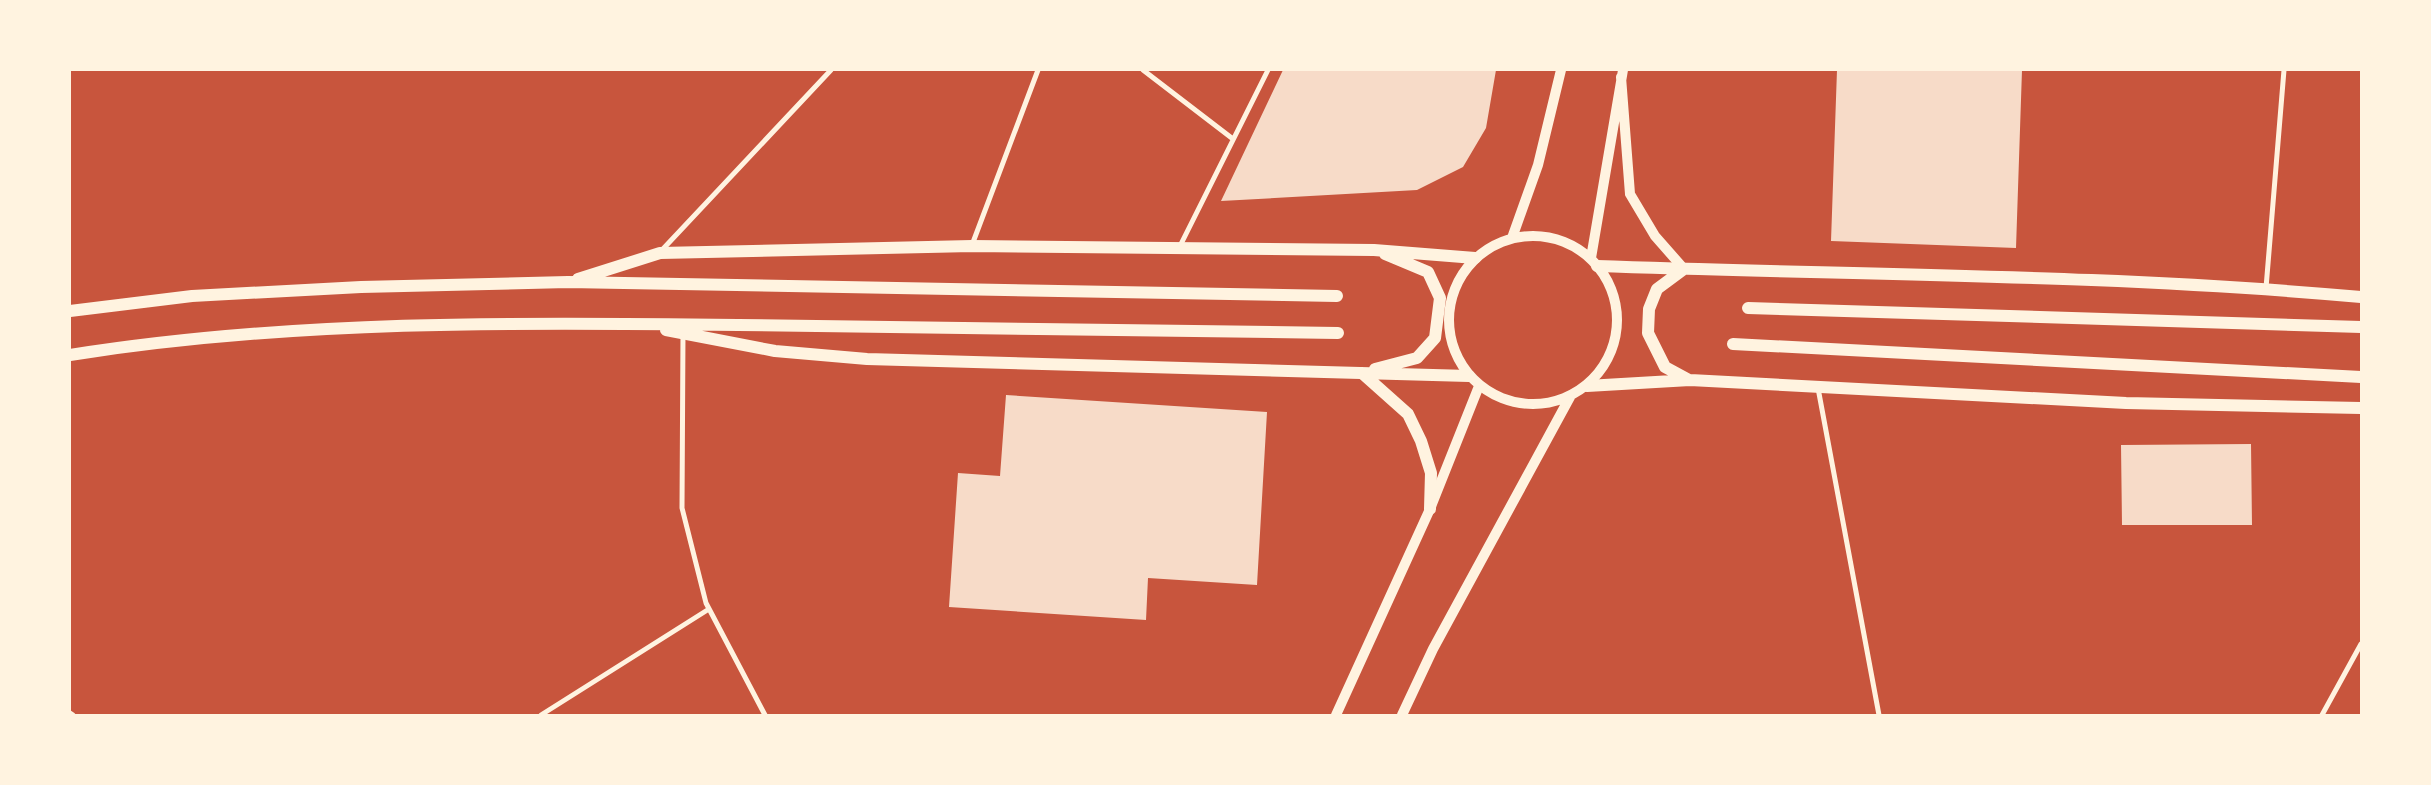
<svg xmlns="http://www.w3.org/2000/svg" width="2431" height="785" font-family="'Exo 2',sans-serif">
<style>
.building{fill:#f7dbc8}
.lines{fill:none;stroke-linecap:round;stroke-linejoin:round}
.minor{stroke:#fff3e0;stroke-width:5}
.secondary{stroke:#fff3e0;stroke-width:10}
.primary{stroke:#fff3e0;stroke-width:12}
</style>
<rect width="100%" height="100%" fill="#c8553d"/>
<path class="building" d="M1283,70h213l-10,58 -23,39 -46,23 -196,11z
M1837,70h185l-6,178 -185,-7z
M1006,395l261,17 -10,173 -109,-7 -2,42 -197,-13 9,-134 42,3z
M2251,444l1,81h-130l-1,-80z"/>
<g class="lines">
<path class="minor" d="M1143,70l90,69
M972,245l66,-175
M1180,246l88,-176
M662,250l169,-180
M2266,288l18,-218
M683,333l-1,175 24,95 59,112
M1818,388l61,327
M70,713l3,2
M541,715l168,-106
M2322,715l39,-71"/>
<path class="secondary" d="M1621,77l9,117 25,42 29,33
M1449 320a84 84 0 1 1 168 0a84 84 0 1 1-168 0Z
M1512,238l26,-73 23,-95
M1591,258l32,-188
M1336,715l94,-206 49,-123
M1402,715l31,-66 137,-252"/>
<path class="primary" d="M1597,266c255,9 510,8 764,31
M1684,269l-27,20 -8,20 -1,24 17,34 24,13
M578,279l82,-26 312,-7 402,4 101,8
M1748,308l613,19
M70,311l122,-15 169,-9 207,-5 769,14
M666,330l109,21 92,8 602,17
M1733,344l628,33
M70,355c221,-35 445,-33 668,-30 200,3 400,5 600,8
M1375,369l42,-11 18,-20 5,-40 -12,-26 -43,-18
M1362,373l46,41 13,27 10,32 -1,36
M1587,386l103,-6 436,23 235,5"/>
</g>
<rect width="2431" height="785" fill="none" stroke="#fff3e0" stroke-width="142"/>
</svg>
